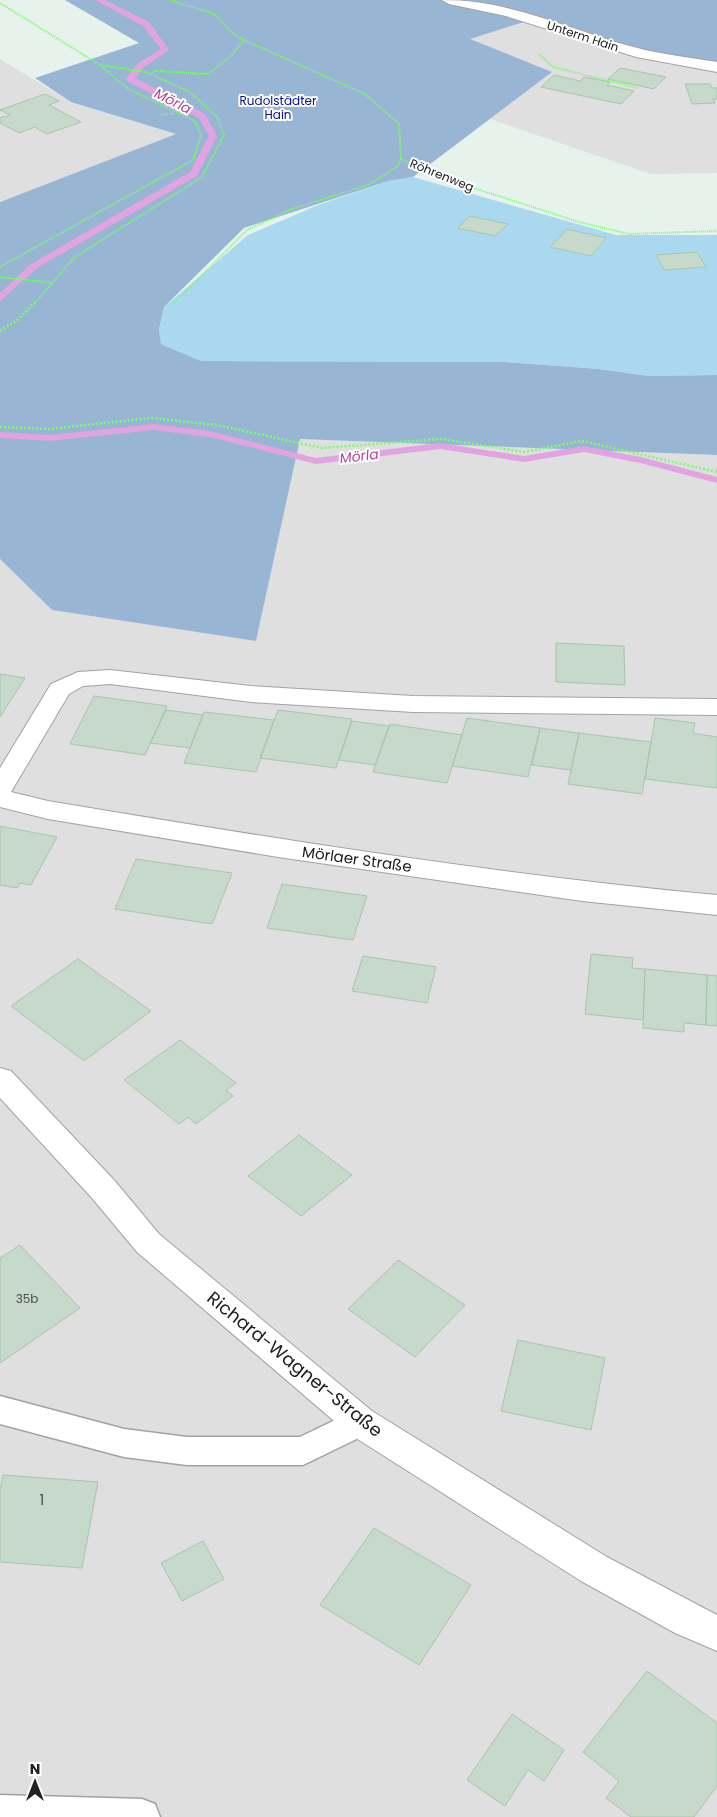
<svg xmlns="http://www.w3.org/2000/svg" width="717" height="1817" font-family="Poppins,sans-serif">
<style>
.residential{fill:#dedfde}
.grass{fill:#aad9ef}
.forest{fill:#99b5d4}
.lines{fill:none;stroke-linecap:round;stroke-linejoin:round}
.stream{fill:#e2a4e0;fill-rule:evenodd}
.building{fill:#c6d9cb;stroke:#a8c5af}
.lane-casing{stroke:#a2a2a2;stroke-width:3}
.street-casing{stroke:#a2a2a2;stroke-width:2}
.path-far1{stroke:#77ff6a;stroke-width:2;stroke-dasharray:1 1;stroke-linecap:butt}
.path{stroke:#77ff6a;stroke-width:2.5;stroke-dasharray:2 2;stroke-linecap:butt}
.lane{fill:#fff;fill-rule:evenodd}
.street{fill:#fff;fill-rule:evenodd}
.labels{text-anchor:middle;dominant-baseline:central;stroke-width:4;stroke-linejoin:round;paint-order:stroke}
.far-street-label{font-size:12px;fill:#212121;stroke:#fff}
.far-park-label{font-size:12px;fill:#04128a;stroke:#fff}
.number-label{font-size:12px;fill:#4a4f4c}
.far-water-label{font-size:14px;font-style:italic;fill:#b84594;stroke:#fff}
.street-label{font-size:15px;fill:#212121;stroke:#fff}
.near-number-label{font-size:15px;fill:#4a4f4c}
.near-street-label{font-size:18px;fill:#212121;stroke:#fff}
</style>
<rect width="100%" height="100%" fill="#e7f2ec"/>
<path class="residential" d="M523,22l95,31 49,11 50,6v103l-66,1 -161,-55 62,-47 -83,-33z
M0,59l71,43 105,32 -176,68z
M300,439l417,16v1362h-717v-1258l52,51 204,31z"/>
<path class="grass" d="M413,177l203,58h101v140l-69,1 -49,-7 -95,-7 -303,-1 -40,-17 -2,-15 5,-22 84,-72 70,-30 70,-24z"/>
<path class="forest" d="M65,0h652v62l-35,-3 -56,-12 -90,-29 -66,21 82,33 -139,105 -25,4 -144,47 -80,79 -5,22 2,15 40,17 303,1 95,7 49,7 69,-1v80l-417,-16 -44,202 -204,-31 -52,-51v-357l176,-68 -105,-32 -36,-24 104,-35z"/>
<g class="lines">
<path class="stream" d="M95,0h10l44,22 20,28 -26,18 -8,10 70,36 12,22 -20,40 -160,92 -37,33v-8l31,-29 159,-92 19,-36 -10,-18 -72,-37 -1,-2 11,-15 24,-15 -18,-23z
M154,424l55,7 107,27 124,-15 84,13 60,-10 57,11 76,20v6l-77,-20 -56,-11 -60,10 -84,-13 -124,15 -107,-27 -55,-7 -104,11 -50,-3v-6l50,3z"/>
</g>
<path class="building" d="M620,68l46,9 -12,12 -46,-10z
M554,75l26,6 4,-4 26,5 -3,3 27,6 -13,13 -80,-17z
M685,84h25l2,4h5v11h-4l2,4 -23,1z
M45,94l14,7 -10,4 32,17 -34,12 -12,-7 -16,6 -19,-10v-5l10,-3 -10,-5z
M470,216l38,8 -13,12 -38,-8z
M567,229l39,9 -15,18 -41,-9z
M697,252l9,15 -42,3 -8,-15z
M556,643l68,3 1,39 -69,-3z
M0,674l25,4 -25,39z
M94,696l73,10 -22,49 -75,-11z
M166,710l37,5 -13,33 -40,-5z
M278,710l74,9 -16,49 -76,-10z
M204,712l70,8 -18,52 -72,-9z
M467,718l73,10 -12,49 -76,-11z
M655,718l40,5 -2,10 24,4v51l-72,-9z
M352,721l37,5 -14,39 -36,-5z
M390,724l72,11 -15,48 -74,-11z
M540,728l39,5 -8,37 -39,-5z
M579,733l72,9 -9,52 -74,-10z
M0,826l57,11 -26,48 -11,-2 -3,5 -17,-3z
M136,859l96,14 -20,51 -97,-15z
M282,884l85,12 -14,44 -86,-12z
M591,954l42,4 -1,10 13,1 -2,51 -58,-6z
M363,956l73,11 -9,36 -75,-12z
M78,959l73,52 -67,50 -73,-55z
M645,969l62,6 -1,50 -22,-2v9l-41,-4z
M707,975l10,1v50l-11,-1z
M180,1040l56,43 -10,7 7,6 -37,28 -8,-7 -9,7 -55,-44z
M299,1135l53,40 -51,41 -53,-40z
M20,1245l60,63 -80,55v-105z
M398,1260l67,45 -50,52 -67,-48z
M518,1340l87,18 -14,72 -90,-19z
M3,1475l95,7 -16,86 -82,-6v-72z
M374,1528l97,57 -52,80 -99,-60z
M203,1541l21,38 -42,22 -21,-38z
M647,1671l70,52v63l-23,31h-63l-25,-19 13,-17 -36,-29z
M512,1714l52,36 -20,31 -16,-11 -23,36 -38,-26z"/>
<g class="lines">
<g class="lane-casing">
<path id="lane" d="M0,1396l124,33 63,8h113l60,-29 11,4 5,10 -5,10 -68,33h-116l-63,-8 -124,-33z
M0,1795l142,4 13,5 5,13h-160z"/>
</g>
<g class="street-casing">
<path id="street" d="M442,0c75,0 132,33 203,50 24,5 48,8 72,12v10l-81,-15 -130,-41 -57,-12z
M110,670l141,16 162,10 304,3v16l-304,-3 -162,-10 -141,-18 -27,2 -14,8 -58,98 37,9c222,37 445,73 669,94v20l-135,-14 -304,-44 -230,-38 -48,-12v-39l51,-84 27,-12z
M0,1068l11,3 103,109 45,54 213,177 235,146 110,58v36l-42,-18 -94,-52 -233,-148 -211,-181 -45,-54 -92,-100z"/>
</g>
<path class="path-far1" d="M170,0l45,14 16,18 13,8 121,54 34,30 2,35 54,23 124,40 50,12 88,-3
M0,3l100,62 46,7 44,20 27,25 7,18 -22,42 -127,80 -41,47
M539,54l14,13 85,21
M151,74l4,-3 53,3 22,-17 14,-17
M161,115l14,-2
M0,267l193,-107 8,-24 -6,-15 -67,-32 -27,-23
M0,277l53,6
M173,304l74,-74 45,-21 76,-24 29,-18 4,-8"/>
<path class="path" d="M173,304l2,-2
M0,331l19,-12 16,-17
M0,427l49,2 102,-11 66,7 105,23 119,-9 83,13 58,-11 135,31"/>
<use href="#lane" class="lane"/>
<use href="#street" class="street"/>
</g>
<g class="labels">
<g class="far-street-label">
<text transform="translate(583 36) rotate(18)">Unterm Hain</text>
<text transform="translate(442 175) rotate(22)">Röhrenweg</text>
</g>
<g class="far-park-label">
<text x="278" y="100">Rudolstädter<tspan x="278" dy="14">Hain</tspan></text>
</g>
<g class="number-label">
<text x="27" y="1298">35b</text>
</g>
<g class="far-water-label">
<text transform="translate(173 101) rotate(27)">Mörla</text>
<text transform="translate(359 456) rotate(-7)">Mörla</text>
</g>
<g class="street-label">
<text transform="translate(357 859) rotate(8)">Mörlaer Straße</text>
</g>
<g class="near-number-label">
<text x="42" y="1499">1</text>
</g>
<g class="near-street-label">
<text transform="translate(295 1364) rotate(39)">Richard-Wagner-Straße</text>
</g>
</g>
<g transform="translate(35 1782)" stroke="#ffffff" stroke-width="4" paint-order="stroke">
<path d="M0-4L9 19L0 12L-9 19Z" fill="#212121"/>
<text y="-8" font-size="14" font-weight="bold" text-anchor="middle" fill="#212121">N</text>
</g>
</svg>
